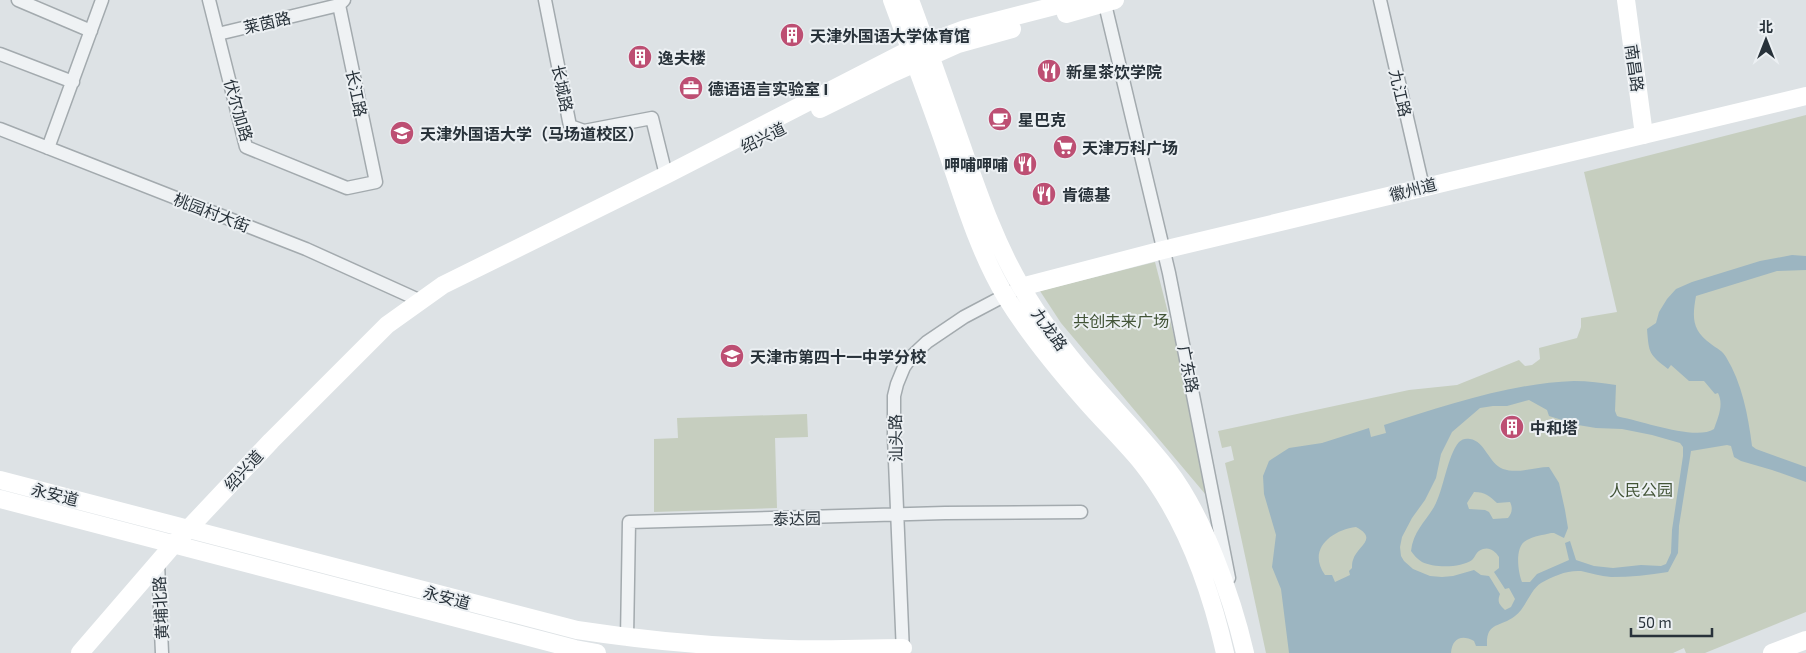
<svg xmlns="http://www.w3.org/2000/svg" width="1806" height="653" font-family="'Exo 2','Noto Sans SC',sans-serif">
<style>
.green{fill:#c6cebf}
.water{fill:#9cb5c1;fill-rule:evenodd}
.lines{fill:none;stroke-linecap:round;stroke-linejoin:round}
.street-casing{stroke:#a3aaae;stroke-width:15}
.street{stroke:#eff2f4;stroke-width:12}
.secondary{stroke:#fff;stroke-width:18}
.labels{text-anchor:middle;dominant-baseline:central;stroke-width:4;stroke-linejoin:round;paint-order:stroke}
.street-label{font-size:16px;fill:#28323a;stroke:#ecf0f3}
.poi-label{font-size:16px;font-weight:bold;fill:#28323a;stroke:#ecf0f3;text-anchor:start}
.park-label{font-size:16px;fill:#425437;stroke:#ecf0f3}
</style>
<rect width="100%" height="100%" fill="#dde2e5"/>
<path class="green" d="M1806,115v497l-101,41h-19l-2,-5 -11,5h-407l-41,-190 9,-3 -3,-14 -9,2 -4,-17 191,-41 48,-5 62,-25 6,6 7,-1 8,-6 -1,-11 38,-10 4,-11v-9l36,-6 -33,-140z
M1155,262l37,144 14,89 -145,-172 -21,-32z
M807,414l1,23 -33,1 2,70 -123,4v-73l24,-1 -1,-20z"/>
<path class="water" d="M1792,255l14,1v14l-29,1 -81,25c-4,22 -4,34 15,48 5,4 12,7 15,13 16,26 22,58 26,89l4,3 50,18v15l-34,-12 -31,-9 -7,-4 -3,-11 -4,-1 -36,6 -12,75 -1,27 -10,19c-18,3 -38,5 -57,5 -11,-1 -20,-4 -30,-6 -14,-1 -28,5 -40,12 -11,7 -15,25 -26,33 -15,12 -29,5 -28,30h-11l-2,-5c-13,-7 -22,-2 -23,12h-162l-8,-64 -9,-22 4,-32 -12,-41 -1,-18 6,-15 20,-13 33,-5 47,-15 2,9 15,-4 -2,-8c60,-19 127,-42 190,-44 14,0 28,2 42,4l-1,26 2,5 3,1c22,4 76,24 94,12 4,-12 10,-24 4,-36l-3,1 -11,-13h-15l-18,-16 -3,4c-19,-15 -19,-15 -21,-40l9,-6 3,-11 8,-13 9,-10 16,-7 68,-21zM1529,400l18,10 2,6 29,9 18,3 26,1 30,6 28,8 3,4v9l-11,74 -1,23 -5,11 -5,2 -20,-1 -28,3 -19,-2 -18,-6 -6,-19 -5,2 4,17 -32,14 -7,8h-8c-4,-10 -8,-36 5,-42 7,-4 16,-5 24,-7h3l10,5 4,-10 -3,-18 -6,-27 -10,-16c-14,0 -31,7 -46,2 -14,-5 -18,-28 -33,-30 -4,-1 -8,0 -11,3 -12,14 -15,47 -25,65 -9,15 -21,25 -23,44 3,4 6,8 11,11 12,6 39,6 50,-2 4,-4 4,-9 11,-11 7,-2 12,2 16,8v11l-5,4 11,17 4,-1 6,11 -4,8 -6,3c-6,-6 -8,-8 -5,-16l-11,-18 -8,-1 -7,-5 -21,6 -11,1 -12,-1 -17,-7 -9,-8 -3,-5 -1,-9 2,-10 10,-19 13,-18 11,-22 5,-24 11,-22 28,-24 13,-2h14zM1474,492c12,0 15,4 23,11l13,-1c3,6 2,11 -2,16l-15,1 -4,-7 -4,-2 -16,-1 -2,-6zM1356,527c23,12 1,19 -3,33 -1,2 -1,5 -1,8l-3,3 1,4 -15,7 -3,-7h-7c-18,-25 6,-45 31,-48z"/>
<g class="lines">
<g class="street-casing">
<path id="street" d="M18,0l73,31
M209,0l37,147 101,41 29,-6 -37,-177
M545,0l25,126 14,5 68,-13 14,57
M1104,0l65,273 60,305
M1380,0l43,187
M218,34l121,-29 5,-5
M0,54l73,28
M0,129l306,120 115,52
M48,148l54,-148
M158,563l4,90
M627,638l2,-116 316,-9 136,-1
M903,653l-9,-216v-41l3,-12 7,-17 7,-10 16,-15 37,-25 57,-30"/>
</g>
<use href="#street" class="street"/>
<path class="secondary" d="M892,0c19,52 39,104 57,157 16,47 31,97 57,140 22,36 50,70 78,102 19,22 40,42 58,64 43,54 68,124 83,190
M910,0c17,46 33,92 49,138 18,51 35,103 63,150 19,33 43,64 69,94 25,29 53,57 77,88 35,45 64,127 77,183
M1626,0l18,135
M1066,14l49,-14
M820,109l73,-36 65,-29 54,-15
M1021,287l142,-37 643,-154
M0,480l577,150c71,11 141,17 212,19 38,1 76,-1 114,-1
M0,499l575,150 22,4
M80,653l94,-109 97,-103 116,-116 56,-40 223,-110 245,-126 54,-20 113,-29
M1772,653l34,-13"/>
</g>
<defs>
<g id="building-disc" transform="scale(1.25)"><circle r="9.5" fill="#bd4f73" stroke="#ecf0f3"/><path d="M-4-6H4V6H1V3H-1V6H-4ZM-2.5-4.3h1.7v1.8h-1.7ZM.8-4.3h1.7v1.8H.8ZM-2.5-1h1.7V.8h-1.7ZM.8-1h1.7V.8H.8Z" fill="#fff"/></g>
<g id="restaurant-disc" transform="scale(1.25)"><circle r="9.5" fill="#bd4f73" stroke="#ecf0f3"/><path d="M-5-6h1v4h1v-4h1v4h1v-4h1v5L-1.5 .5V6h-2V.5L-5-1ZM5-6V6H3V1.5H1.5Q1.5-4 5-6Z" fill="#fff"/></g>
<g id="office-disc" transform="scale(1.25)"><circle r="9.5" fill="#bd4f73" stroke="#ecf0f3"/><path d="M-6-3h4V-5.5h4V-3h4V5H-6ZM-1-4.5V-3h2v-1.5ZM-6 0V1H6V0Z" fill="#fff"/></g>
<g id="cafe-disc" transform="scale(1.25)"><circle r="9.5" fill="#bd4f73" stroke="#ecf0f3"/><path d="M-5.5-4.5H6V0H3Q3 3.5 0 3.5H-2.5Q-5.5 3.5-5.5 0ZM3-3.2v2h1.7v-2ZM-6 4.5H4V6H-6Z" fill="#fff"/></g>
<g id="university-disc" transform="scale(1.25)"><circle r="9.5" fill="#bd4f73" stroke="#ecf0f3"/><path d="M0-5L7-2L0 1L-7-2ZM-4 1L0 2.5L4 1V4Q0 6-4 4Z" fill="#fff"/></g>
<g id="supermarket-disc" transform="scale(1.25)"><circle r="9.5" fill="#bd4f73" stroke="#ecf0f3"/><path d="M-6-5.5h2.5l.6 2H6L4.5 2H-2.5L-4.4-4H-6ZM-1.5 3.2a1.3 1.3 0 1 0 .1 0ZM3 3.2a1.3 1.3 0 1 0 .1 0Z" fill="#fff"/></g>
<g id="school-disc" transform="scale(1.25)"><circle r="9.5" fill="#bd4f73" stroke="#ecf0f3"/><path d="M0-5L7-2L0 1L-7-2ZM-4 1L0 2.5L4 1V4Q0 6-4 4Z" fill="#fff"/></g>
</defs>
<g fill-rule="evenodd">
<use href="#building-disc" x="792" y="35"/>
<use href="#building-disc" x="640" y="57"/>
<use href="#restaurant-disc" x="1049" y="71"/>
<use href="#office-disc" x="691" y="88"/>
<use href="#cafe-disc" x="1000" y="119"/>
<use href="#university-disc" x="402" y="133"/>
<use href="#supermarket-disc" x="1065" y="147"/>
<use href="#restaurant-disc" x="1025" y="164"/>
<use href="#restaurant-disc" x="1044" y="194"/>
<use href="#school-disc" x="732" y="356"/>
<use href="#building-disc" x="1512" y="427"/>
</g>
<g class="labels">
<g class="street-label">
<text transform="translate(267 22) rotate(-13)">莱茵路</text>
<text transform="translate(1635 68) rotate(82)">南昌路</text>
<text transform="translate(563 88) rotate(78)">长城路</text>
<text transform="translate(357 93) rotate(78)">长江路</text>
<text transform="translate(1401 93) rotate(77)">九江路</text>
<text transform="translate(239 110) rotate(74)">伏尔加路</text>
<text transform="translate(763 137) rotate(-26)">绍兴道</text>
<text transform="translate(1413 189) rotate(-14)">徽州道</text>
<text transform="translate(212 212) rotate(21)">桃园村大街</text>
<text transform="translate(1050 329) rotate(54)">九龙路</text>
<text transform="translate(1189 369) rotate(79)">广东路</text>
<text transform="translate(895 438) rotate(-91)">汕头路</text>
<text transform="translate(243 470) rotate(-47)">绍兴道</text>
<text transform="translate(55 494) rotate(14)">永安道</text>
<text transform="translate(797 518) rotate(-1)">泰达园</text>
<text transform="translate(447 597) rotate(15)">永安道</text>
<text transform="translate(160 608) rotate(-93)">黄埔北路</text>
</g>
<g class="poi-label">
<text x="810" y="35">天津外国语大学体育馆</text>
<text x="658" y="57">逸夫楼</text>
<text x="1066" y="71">新星茶饮学院</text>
<text x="708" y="88">德语语言实验室 I</text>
<text x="1018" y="119">星巴克</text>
<text x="420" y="133">天津外国语大学（马场道校区）</text>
<text x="1082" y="147">天津万科广场</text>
<text x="1008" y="164" text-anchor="end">呷哺呷哺</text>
<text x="1062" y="194">肯德基</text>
<text x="750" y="356">天津市第四十一中学分校</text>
<text x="1530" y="427">中和塔</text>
</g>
<g class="park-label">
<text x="1121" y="320">共创未来广场</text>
<text x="1641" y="489">人民公园</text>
</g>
</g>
<g transform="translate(1766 40)" stroke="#ecf0f3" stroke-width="4" paint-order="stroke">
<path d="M0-4L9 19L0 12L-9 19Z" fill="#28323a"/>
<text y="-8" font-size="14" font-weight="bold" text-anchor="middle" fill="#28323a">北</text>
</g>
<path d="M1631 628v8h81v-8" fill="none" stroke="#28323a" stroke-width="2.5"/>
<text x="1638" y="628" font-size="15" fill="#28323a" stroke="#ecf0f3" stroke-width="4" paint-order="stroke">50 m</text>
</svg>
